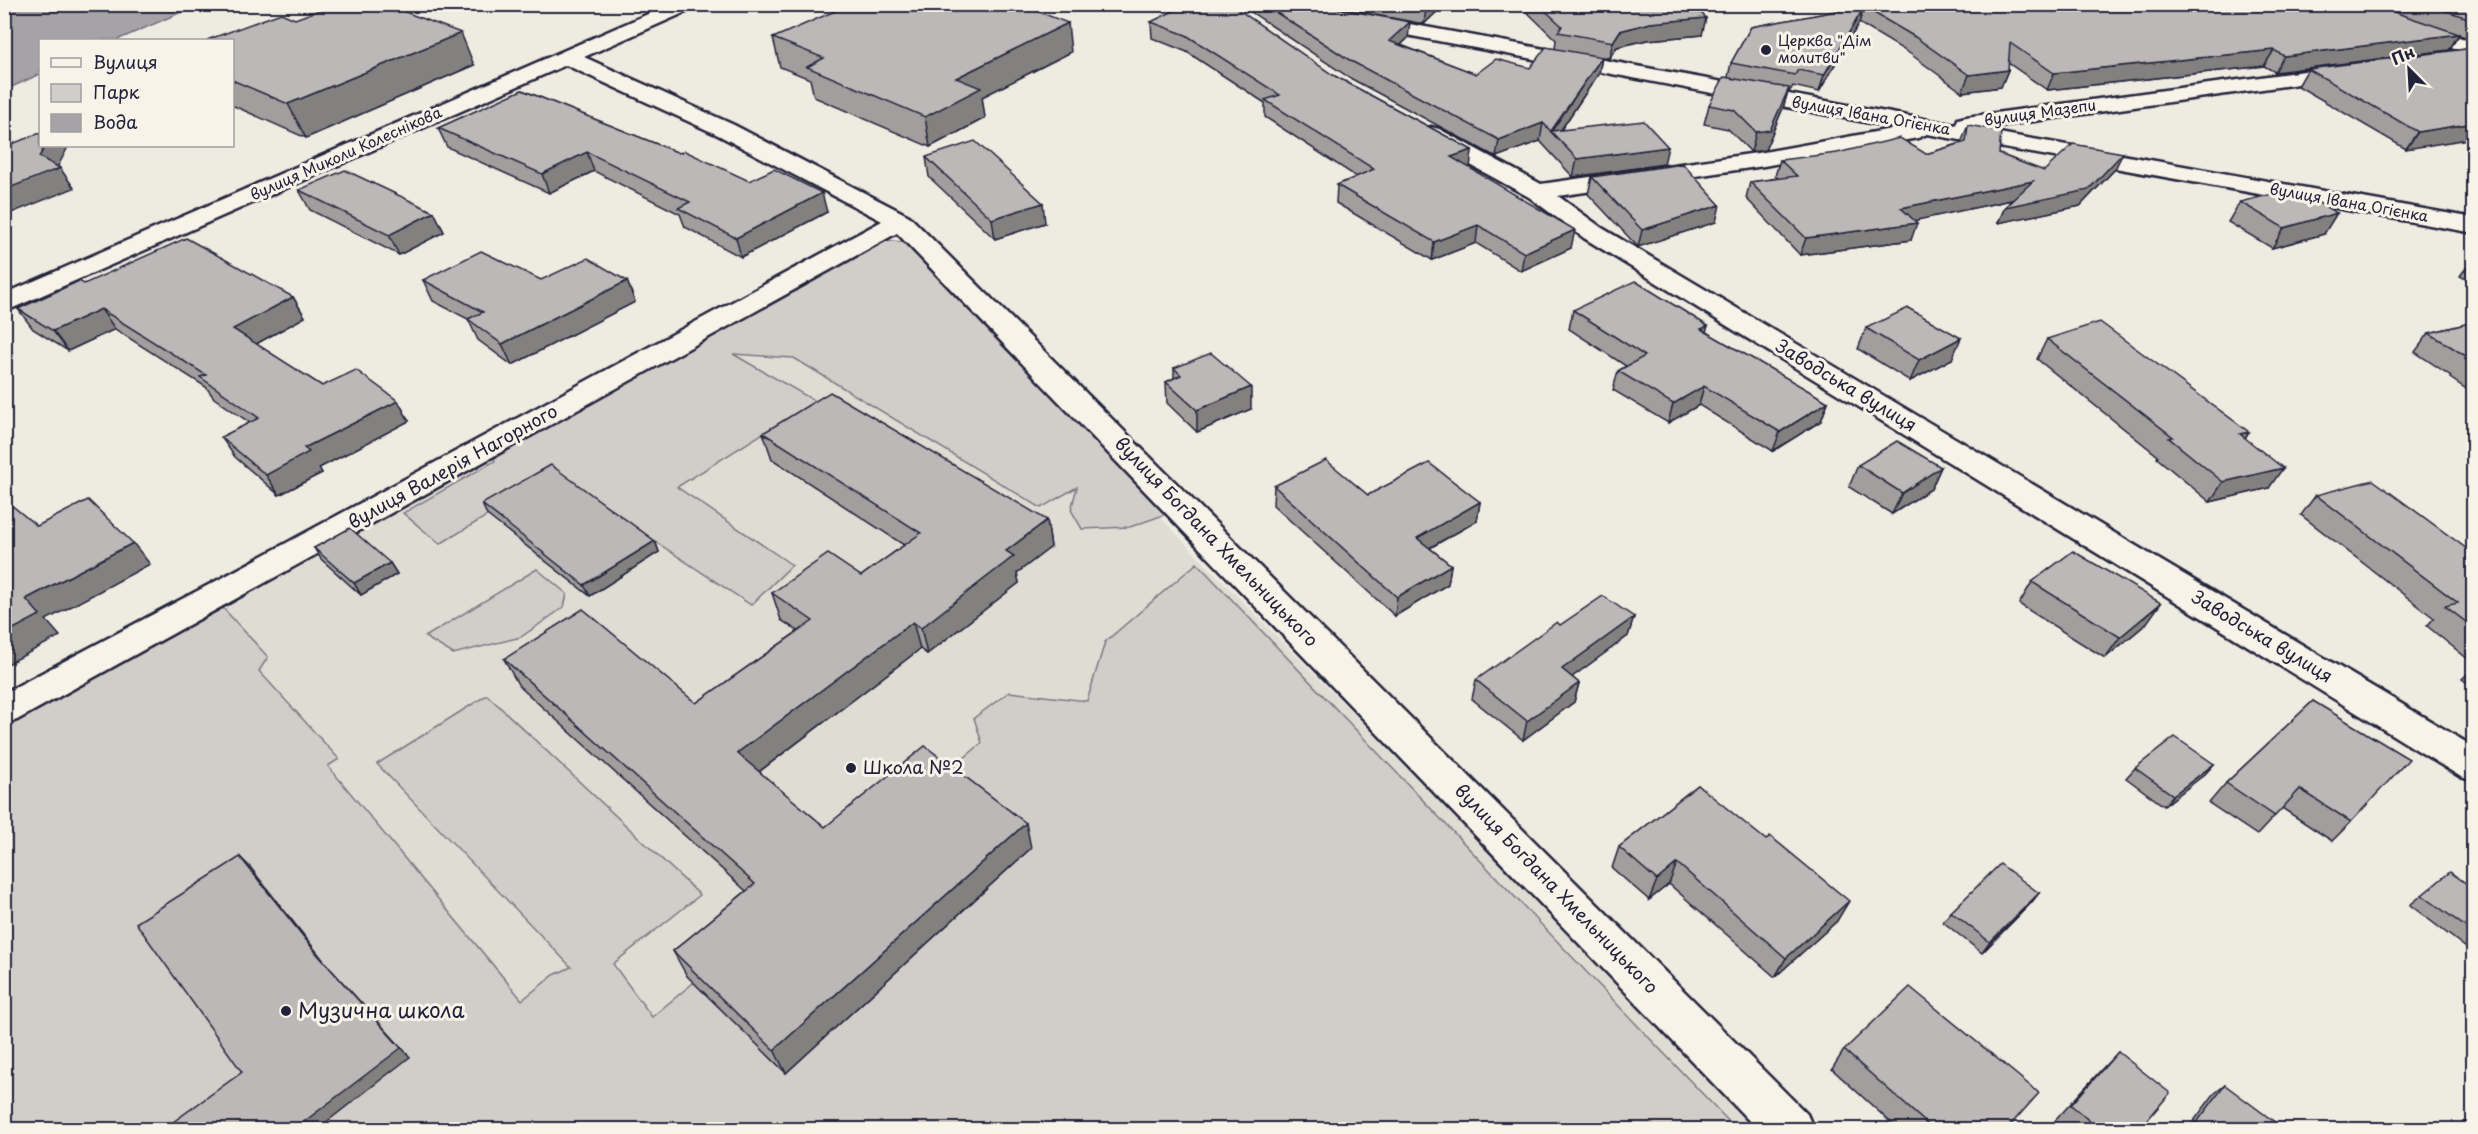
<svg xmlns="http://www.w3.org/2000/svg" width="2478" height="1134" font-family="'Playpen Sans',sans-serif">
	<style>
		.built { fill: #dfdcd4 }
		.green { fill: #d1cdc9; stroke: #7a7882; stroke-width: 1.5 }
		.water { fill: #a6a3a6; stroke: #716f7b; stroke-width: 1.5 }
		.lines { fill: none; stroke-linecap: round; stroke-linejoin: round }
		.minor-casing { stroke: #22223b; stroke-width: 5 }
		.minor { fill: #f7f3e8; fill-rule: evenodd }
		.wall { fill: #a19e9d; stroke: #22223b; stroke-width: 1.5 }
		.shaded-wall { fill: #838180; stroke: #22223b; stroke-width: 1.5 }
		.building { fill: #bbb8b7; stroke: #22223b; stroke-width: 1.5 }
		.poi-dot { fill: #22223b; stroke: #f7f3e8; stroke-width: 2 }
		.labels { text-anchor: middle; stroke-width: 6; stroke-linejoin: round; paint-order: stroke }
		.far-poi-label { font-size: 15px; fill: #22223b; stroke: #f7f3e8; text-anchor: start }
		.far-street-label { font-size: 15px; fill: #22223b; stroke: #f7f3e8 }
		.street-label { font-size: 18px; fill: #22223b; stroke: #f7f3e8 }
		.poi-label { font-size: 18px; fill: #22223b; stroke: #f7f3e8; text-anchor: start }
		.near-poi-label { font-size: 21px; fill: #22223b; stroke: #f7f3e8; text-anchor: start }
	</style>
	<rect width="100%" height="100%" fill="#eeebe1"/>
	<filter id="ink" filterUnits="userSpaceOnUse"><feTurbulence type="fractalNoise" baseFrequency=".0167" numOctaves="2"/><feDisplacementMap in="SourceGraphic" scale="12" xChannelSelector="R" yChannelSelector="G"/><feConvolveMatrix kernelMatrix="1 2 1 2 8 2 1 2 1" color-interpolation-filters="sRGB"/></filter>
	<g filter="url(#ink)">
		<polygon class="built" points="895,240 1184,542 1764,1129 405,1129 171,635 240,599 837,267"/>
		<g class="green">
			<polygon points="862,238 904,242 1172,512 1130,527 1082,529 1071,510 1077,487 1041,508 794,358 733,354 815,401 677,487 792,565 751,605 555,475 440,544 403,513 495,461 487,441"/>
			<polygon points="1197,563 1736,1129 5,1129 4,723 223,608 268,657 259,671 339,759 328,766 522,1000 554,975 571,967 377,764 487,695 700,895 613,964 652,1017 982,743 974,718 1009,692 1087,701 1105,642"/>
			<polygon points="537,569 567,594 564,607 521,637 453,654 425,637"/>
		</g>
		<polygon class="water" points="5,4 198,4 198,5 117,40 40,40 40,74 5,90"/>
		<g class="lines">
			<defs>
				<g id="minor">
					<polygon points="671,4 697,4 695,8 584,57 734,125 909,216 1807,1114 1814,1130 1758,1130 897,233 17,720 4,724 4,693 218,580 882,221 718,135 566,65 4,312 4,294"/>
					<polygon points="2328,4 2358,4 2474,42 2474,55 2330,8"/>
					<polygon points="1366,16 1956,125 1958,119 1966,117 2348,65 2355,67 2358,71 2355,75 2348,77 1977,129 2474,218 2474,233 1927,134 1918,138 1764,166 1558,196 1602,228 2474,747 2474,781 2461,777 1584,238 1529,197 1423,139 1420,134 1423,129 1431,127 1439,129 1541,184 1764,152 1897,128 1359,26 1356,22 1359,18"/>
				</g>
			</defs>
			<use href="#minor" class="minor-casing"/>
			<use href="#minor" class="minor"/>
		</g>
		<g class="wall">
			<polygon points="1239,4 1314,4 1408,38 1401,45 1476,74 1530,68 1555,48 1556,40 1525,10 1516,4 1692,4 1702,35 1647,40 1617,47 1609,58 1602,57 1599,73 1561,130 1664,164 1573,177 1540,141 1496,157 1350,78"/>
			<polygon points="1318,4 1445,4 1424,24"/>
			<polygon points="1875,4 2474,4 2474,40 2459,35 2449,50 2275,72 2264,66 2047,90 2008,63 2008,70 2001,87 1962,92 1909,53 1859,23 1819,92 1793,86 1790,91 1788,91 1783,108 1765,150 1751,152 1728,129 1704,124 1709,105 1728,77 1731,63 1751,27"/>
			<polygon points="295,19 474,65 306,138 234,106 232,107 232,40"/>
			<polygon points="1151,22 1333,75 1472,150 1470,167 1468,168 1571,248 1521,271 1476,243 1432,260 1336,203 1337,185 1357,177 1265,117 1265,103 1187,52 1152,38"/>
			<polygon points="773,38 1071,52 982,97 985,118 930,147 814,97 810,79 780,67"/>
			<polygon points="2474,48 2406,149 2298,86 2308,69"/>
			<polygon points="522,90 749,181 827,212 741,257 685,227 680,214 594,171 549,193 447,147 438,128"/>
			<polygon points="1968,125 1999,154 2044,171 2115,169 2080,206 1998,223 2005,207 2012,200 1915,220 1911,240 1800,255 1746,198 1750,182 1778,178 1775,176 1780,160 1926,154 1961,143"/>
			<polygon points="926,157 1045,223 995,239 929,177"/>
			<polygon points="1592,177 1716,222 1638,247 1588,194"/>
			<polygon points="299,190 434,212 444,232 399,255 310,210"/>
			<polygon points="2240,202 2324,234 2272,248 2228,222"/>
			<polygon points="2473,258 2474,258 2474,283 2460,276"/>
			<polygon points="423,280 627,281 635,302 512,365 478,340 468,319 433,301"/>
			<polygon points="84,284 293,297 305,317 256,344 322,386 398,401 409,421 319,468 322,473 279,495 235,457 221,437 250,423 214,398 206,387 115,329 68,351 33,329 18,309"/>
			<polygon points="1573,310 1706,332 1828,402 1821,421 1773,451 1699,405 1668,423 1613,390 1618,371 1626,366 1569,329"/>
			<polygon points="2474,322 2474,394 2450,378 2451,376 2415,352 2429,333"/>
			<polygon points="1866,328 1952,359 1910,381 1858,349"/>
			<polygon points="2047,339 2245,438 2269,488 2210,502 2157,458 2158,456 2037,359"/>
			<polygon points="1174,368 1251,409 1197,432 1167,403 1166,382 1174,378"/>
			<polygon points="763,433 1047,520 1051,547 1017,573 1019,583 927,654 920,649 759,772 825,827 1031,848 786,1073 687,976 673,951 746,891 519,686 504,659 696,703 798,631 781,620 772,593 861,576 904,545 772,459"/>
			<polygon points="1858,465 1941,467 1931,489 1892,514 1849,487"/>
			<polygon points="1274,486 1368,495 1480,502 1477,521 1430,548 1451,565 1448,584 1395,616 1273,505"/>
			<polygon points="2316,495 2470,551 2474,551 2474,664 2427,626 2434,618 2301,515"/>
			<polygon points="482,504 655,541 659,552 590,596 487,515"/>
			<polygon points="314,548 390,563 397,574 361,595 321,559"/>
			<polygon points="2032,582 2146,624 2105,658 2019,604"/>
			<polygon points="1634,617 1628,636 1572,677 1579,683 1574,702 1523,740 1472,699 1476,680 1560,625"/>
			<polygon points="2474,668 2474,688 2462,679"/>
			<polygon points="2313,701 2351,822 2332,841 2282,808 2257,835 2209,803 2226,783"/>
			<polygon points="2214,764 2205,774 2164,806 2126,778 2135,768"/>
			<polygon points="1698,785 1837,921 1775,977 1669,884 1649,900 1612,868 1619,847"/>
			<polygon points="2474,889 2474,941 2465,947 2410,905 2422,895"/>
			<polygon points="2039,893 2031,903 1982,953 1943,922 1951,912"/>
			<polygon points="1844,1050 2006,1130 1899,1130 1832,1069"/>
			<polygon points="2118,1052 2139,1130 2060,1130 2053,1123 2100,1071"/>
			<polygon points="2225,1085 2278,1130 2187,1130 2214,1094"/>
		</g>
		<g class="shaded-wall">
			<polygon points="1429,4 1445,4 1424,24 1426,8"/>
			<polygon points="1864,7 1859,23 1819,92 1824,75"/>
			<polygon points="1706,18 1702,35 1647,40 1617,47 1609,58 1613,42 1620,31 1650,23"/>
			<polygon points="1410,22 1408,38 1388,57 1389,41"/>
			<polygon points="1068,23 1071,52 982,97 985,118 930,147 925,117 956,78"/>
			<polygon points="461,33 474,65 306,138 288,104"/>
			<polygon points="2459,34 2449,50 2275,72 2284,56"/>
			<polygon points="2274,50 2264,66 2047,90 2054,73"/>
			<polygon points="1602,57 1599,73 1556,137 1551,132"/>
			<polygon points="2008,70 2001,87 1962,92 1969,75"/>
			<polygon points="1789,88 1783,108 1765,150 1751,152 1756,132"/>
			<polygon points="1543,123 1540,141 1496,157 1499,140"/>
			<polygon points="2474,123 2474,138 2406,149 2418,132"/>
			<polygon points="45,146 67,146 68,147 56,170 60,168 74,188 4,216 4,190 39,157"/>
			<polygon points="1668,147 1664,164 1573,177 1577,159"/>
			<polygon points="1472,150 1470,167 1449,175 1451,157"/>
			<polygon points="587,152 594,171 549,193 542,174"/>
			<polygon points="2123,153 2115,169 2080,206 1998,223 2005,207"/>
			<polygon points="2033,181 2025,197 1894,225 1901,208"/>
			<polygon points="822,193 827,212 741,257 736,238"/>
			<polygon points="1043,203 1045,223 995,239 992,219"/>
			<polygon points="1720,205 1716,222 1638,247 1642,230"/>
			<polygon points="434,212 444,232 399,255 389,235"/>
			<polygon points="2337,213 2324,234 2272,248 2284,228"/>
			<polygon points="1917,223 1911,240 1800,255 1806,238"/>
			<polygon points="1478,225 1476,243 1432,260 1434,242"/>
			<polygon points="1575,230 1571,248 1521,271 1524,253"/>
			<polygon points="627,281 635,302 512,365 502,344"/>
			<polygon points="293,297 305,317 245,350 233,329"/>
			<polygon points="101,309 115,329 68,351 53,331"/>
			<polygon points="1708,326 1702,344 1701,329"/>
			<polygon points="1961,338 1952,359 1910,381 1919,360"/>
			<polygon points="1704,386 1699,405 1668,423 1673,404"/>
			<polygon points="1251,387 1251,409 1197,432 1197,410"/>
			<polygon points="398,401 409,421 319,468 322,473 279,495 266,475 304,448"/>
			<polygon points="1828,402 1821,421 1773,451 1780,432"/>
			<polygon points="2249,432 2236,452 2240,434"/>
			<polygon points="1941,467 1931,489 1892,514 1902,493"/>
			<polygon points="2283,468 2269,488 2210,502 2223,482"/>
			<polygon points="1480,502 1477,521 1415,556 1417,538"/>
			<polygon points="1047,520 1051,547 1017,573 1019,583 927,654 921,628 1006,551"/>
			<polygon points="655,541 659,552 590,596 584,585"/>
			<polygon points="133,543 150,564 46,620 60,636 4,666 4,634 26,599"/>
			<polygon points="390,563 397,574 361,595 354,583"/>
			<polygon points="1451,565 1448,584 1395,616 1397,597"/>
			<polygon points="2161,603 2146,624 2105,658 2120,637"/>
			<polygon points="1634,617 1628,636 1557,688 1562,669"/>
			<polygon points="913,622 920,649 748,780 737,753"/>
			<polygon points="1579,683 1574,702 1523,740 1527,721"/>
			<polygon points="2214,764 2205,774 2164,806 2173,795"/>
			<polygon points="1026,823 1031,848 786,1073 774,1050"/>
			<polygon points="240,857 250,867 328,966 410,1057 316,1130 293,1130"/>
			<polygon points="1677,863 1669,884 1649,900 1657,880"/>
			<polygon points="2039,893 2031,903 1982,953 1990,942"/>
			<polygon points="1849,901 1837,921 1775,977 1786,958"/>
		</g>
		<g class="building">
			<polygon points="336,4 384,4 461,33 288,104 232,80 232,40 207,40 281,13 295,19"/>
			<polygon points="851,4 1018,4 1068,23 956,78 981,88 925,117 807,67 824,58 773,38"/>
			<polygon points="1188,4 1230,4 1333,75 1472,150 1451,157 1575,230 1524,253 1478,225 1434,242 1337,185 1374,169 1265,100 1280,95 1186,35 1151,22"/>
			<polygon points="1263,4 1314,4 1410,22 1389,41 1476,74 1496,59 1530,68 1546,47 1602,57 1551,131 1644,121 1668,147 1577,159 1543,123 1499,140 1351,61"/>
			<polygon points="1407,4 1429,4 1426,8"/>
			<polygon points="1538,4 1692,4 1706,18 1650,23 1620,31 1613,42 1558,32 1562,26"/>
			<polygon points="1875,4 2370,4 2459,34 2284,56 2274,50 2054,73 2010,43 2008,70 1969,75 1915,37 1864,7 1824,75 1798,70 1795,75 1731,63 1751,27"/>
			<polygon points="2425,4 2474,4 2474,20"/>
			<polygon points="2474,48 2474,123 2418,132 2308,69"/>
			<polygon points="1724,77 1789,88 1770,130 1756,132 1734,110 1709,105"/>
			<polygon points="522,90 679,153 685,151 749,181 774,169 822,193 736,238 678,208 690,202 587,152 542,174 438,128"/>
			<polygon points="1968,125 2001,131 1999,154 2044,171 2073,144 2123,153 2088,190 2005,207 2033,181 1901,208 1917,223 1806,238 1750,182 1797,176 1780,160 1837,153 1900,138 1926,154 1966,142"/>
			<polygon points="40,133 40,146 45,146 39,157 60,168 4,190 4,147"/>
			<polygon points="975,141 1043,203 992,219 926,157"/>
			<polygon points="1683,164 1720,205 1642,230 1592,177"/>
			<polygon points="345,170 434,212 389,235 299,190"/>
			<polygon points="2293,189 2337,213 2284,228 2240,202"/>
			<polygon points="186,238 293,297 233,329 322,386 356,370 398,401 304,448 309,452 266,475 221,437 259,418 200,377 206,375 101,309 53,331 18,309 79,281 84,284"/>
			<polygon points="481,251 541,280 588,258 627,281 502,344 468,319 483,312 423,280"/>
			<polygon points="1635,281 1708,326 1701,329 1828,402 1780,432 1704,386 1673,404 1618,371 1645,356 1573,310"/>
			<polygon points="1908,308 1961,338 1919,360 1866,328"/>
			<polygon points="2100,322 2249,432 2240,434 2283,468 2223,482 2169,438 2173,437 2047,339"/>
			<polygon points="2474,322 2474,365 2465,359 2469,358 2429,333"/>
			<polygon points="1211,353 1251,387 1197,410 1166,382 1181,375 1174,368"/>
			<polygon points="830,392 1047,520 1006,551 1014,556 921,628 913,622 737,753 825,827 925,746 1026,823 774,1050 673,951 755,884 504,659 583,609 696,703 813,621 772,593 828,554 861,576 921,533 763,433"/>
			<polygon points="1897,441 1941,467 1902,493 1858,465"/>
			<polygon points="1326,460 1368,495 1429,463 1480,502 1417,538 1451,565 1397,597 1274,486"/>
			<polygon points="551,465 655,541 584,585 482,504"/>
			<polygon points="2373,480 2470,551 2474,551 2474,628 2445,606 2458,603 2316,495"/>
			<polygon points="4,499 37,526 88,500 133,543 26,599 40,615 4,634"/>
			<polygon points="350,528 390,563 354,583 314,548"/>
			<polygon points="2073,551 2161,603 2120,637 2032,582"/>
			<polygon points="1603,596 1634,617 1562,669 1579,683 1527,721 1476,680 1557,622 1560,625"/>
			<polygon points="2313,701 2409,759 2351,822 2300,789 2275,816 2226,783"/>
			<polygon points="2175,737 2214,764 2173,795 2135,768"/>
			<polygon points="1698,785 1766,840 1770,836 1849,901 1786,958 1677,863 1657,880 1619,847"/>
			<polygon points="240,857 318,955 401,1048 293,1130 162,1130 242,1072 136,923"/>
			<polygon points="2000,864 2039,893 1990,942 1951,912"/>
			<polygon points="2450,872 2474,889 2474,933 2422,895"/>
			<polygon points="1910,987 2039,1093 2006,1130 1934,1130 1844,1050"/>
			<polygon points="2118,1052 2170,1093 2139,1130 2100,1130 2071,1105"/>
			<polygon points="2225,1085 2280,1126 2278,1130 2191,1130"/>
		</g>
	</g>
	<g class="poi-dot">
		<circle cx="1766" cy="50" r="6"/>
		<circle cx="851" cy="768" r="6"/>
		<circle cx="286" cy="1011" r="6"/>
	</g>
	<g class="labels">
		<g class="far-poi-label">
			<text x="1778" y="46">Церква "Дім<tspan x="1778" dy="17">молитви"</tspan></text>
		</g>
		<g class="far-street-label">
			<text transform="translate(2040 113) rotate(-8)" y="5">вулиця Мазепи</text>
			<text transform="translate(1871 116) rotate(10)" y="5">вулиця Івана Огієнка</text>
			<text transform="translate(346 154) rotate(-24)" y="5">вулиця Миколи Колеснікова</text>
			<text transform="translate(2349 203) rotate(10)" y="5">вулиця Івана Огієнка</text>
		</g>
		<g class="street-label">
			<text transform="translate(1846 386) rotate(31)" y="6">Заводська вулиця</text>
			<text transform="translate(453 467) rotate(-29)" y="6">вулиця Валерія Нагорного</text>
			<text transform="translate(1216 542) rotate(46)" y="6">вулиця Богдана Хмельницького</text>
			<text transform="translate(2262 637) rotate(31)" y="6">Заводська вулиця</text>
			<text transform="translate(1556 889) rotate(46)" y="6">вулиця Богдана Хмельницького</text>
		</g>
		<g class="poi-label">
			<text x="863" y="774">Школа №2</text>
		</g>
		<g class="near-poi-label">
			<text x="298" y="1018">Музична школа</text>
		</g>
	</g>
	<rect width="2478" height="1134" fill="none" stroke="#f7f3e8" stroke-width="24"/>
	<rect x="12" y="12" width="2454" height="1110" fill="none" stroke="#22223b" stroke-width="2" filter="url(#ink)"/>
	<rect x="39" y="39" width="195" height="108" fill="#f7f3e8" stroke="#a29fa3" stroke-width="1.5"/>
	<rect x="51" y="58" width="30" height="9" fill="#f7f3e8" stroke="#a29fa3" stroke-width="1.5"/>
	<text x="93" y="69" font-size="18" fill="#22223b">Вулиця</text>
	<rect x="51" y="84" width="30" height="18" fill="#d1cdc9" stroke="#a29fa3" stroke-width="1.5"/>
	<text x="93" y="99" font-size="18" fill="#22223b">Парк</text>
	<rect x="51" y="114" width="30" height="18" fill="#a6a3a6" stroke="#a29fa3" stroke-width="1.5"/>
	<text x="93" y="129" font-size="18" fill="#22223b">Вода</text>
	<g transform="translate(2409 69) rotate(336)" stroke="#f7f3e8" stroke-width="4.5" paint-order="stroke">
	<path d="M0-4.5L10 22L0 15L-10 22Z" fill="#22223b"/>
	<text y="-9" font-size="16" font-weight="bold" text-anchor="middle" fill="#22223b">Пн</text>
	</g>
</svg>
